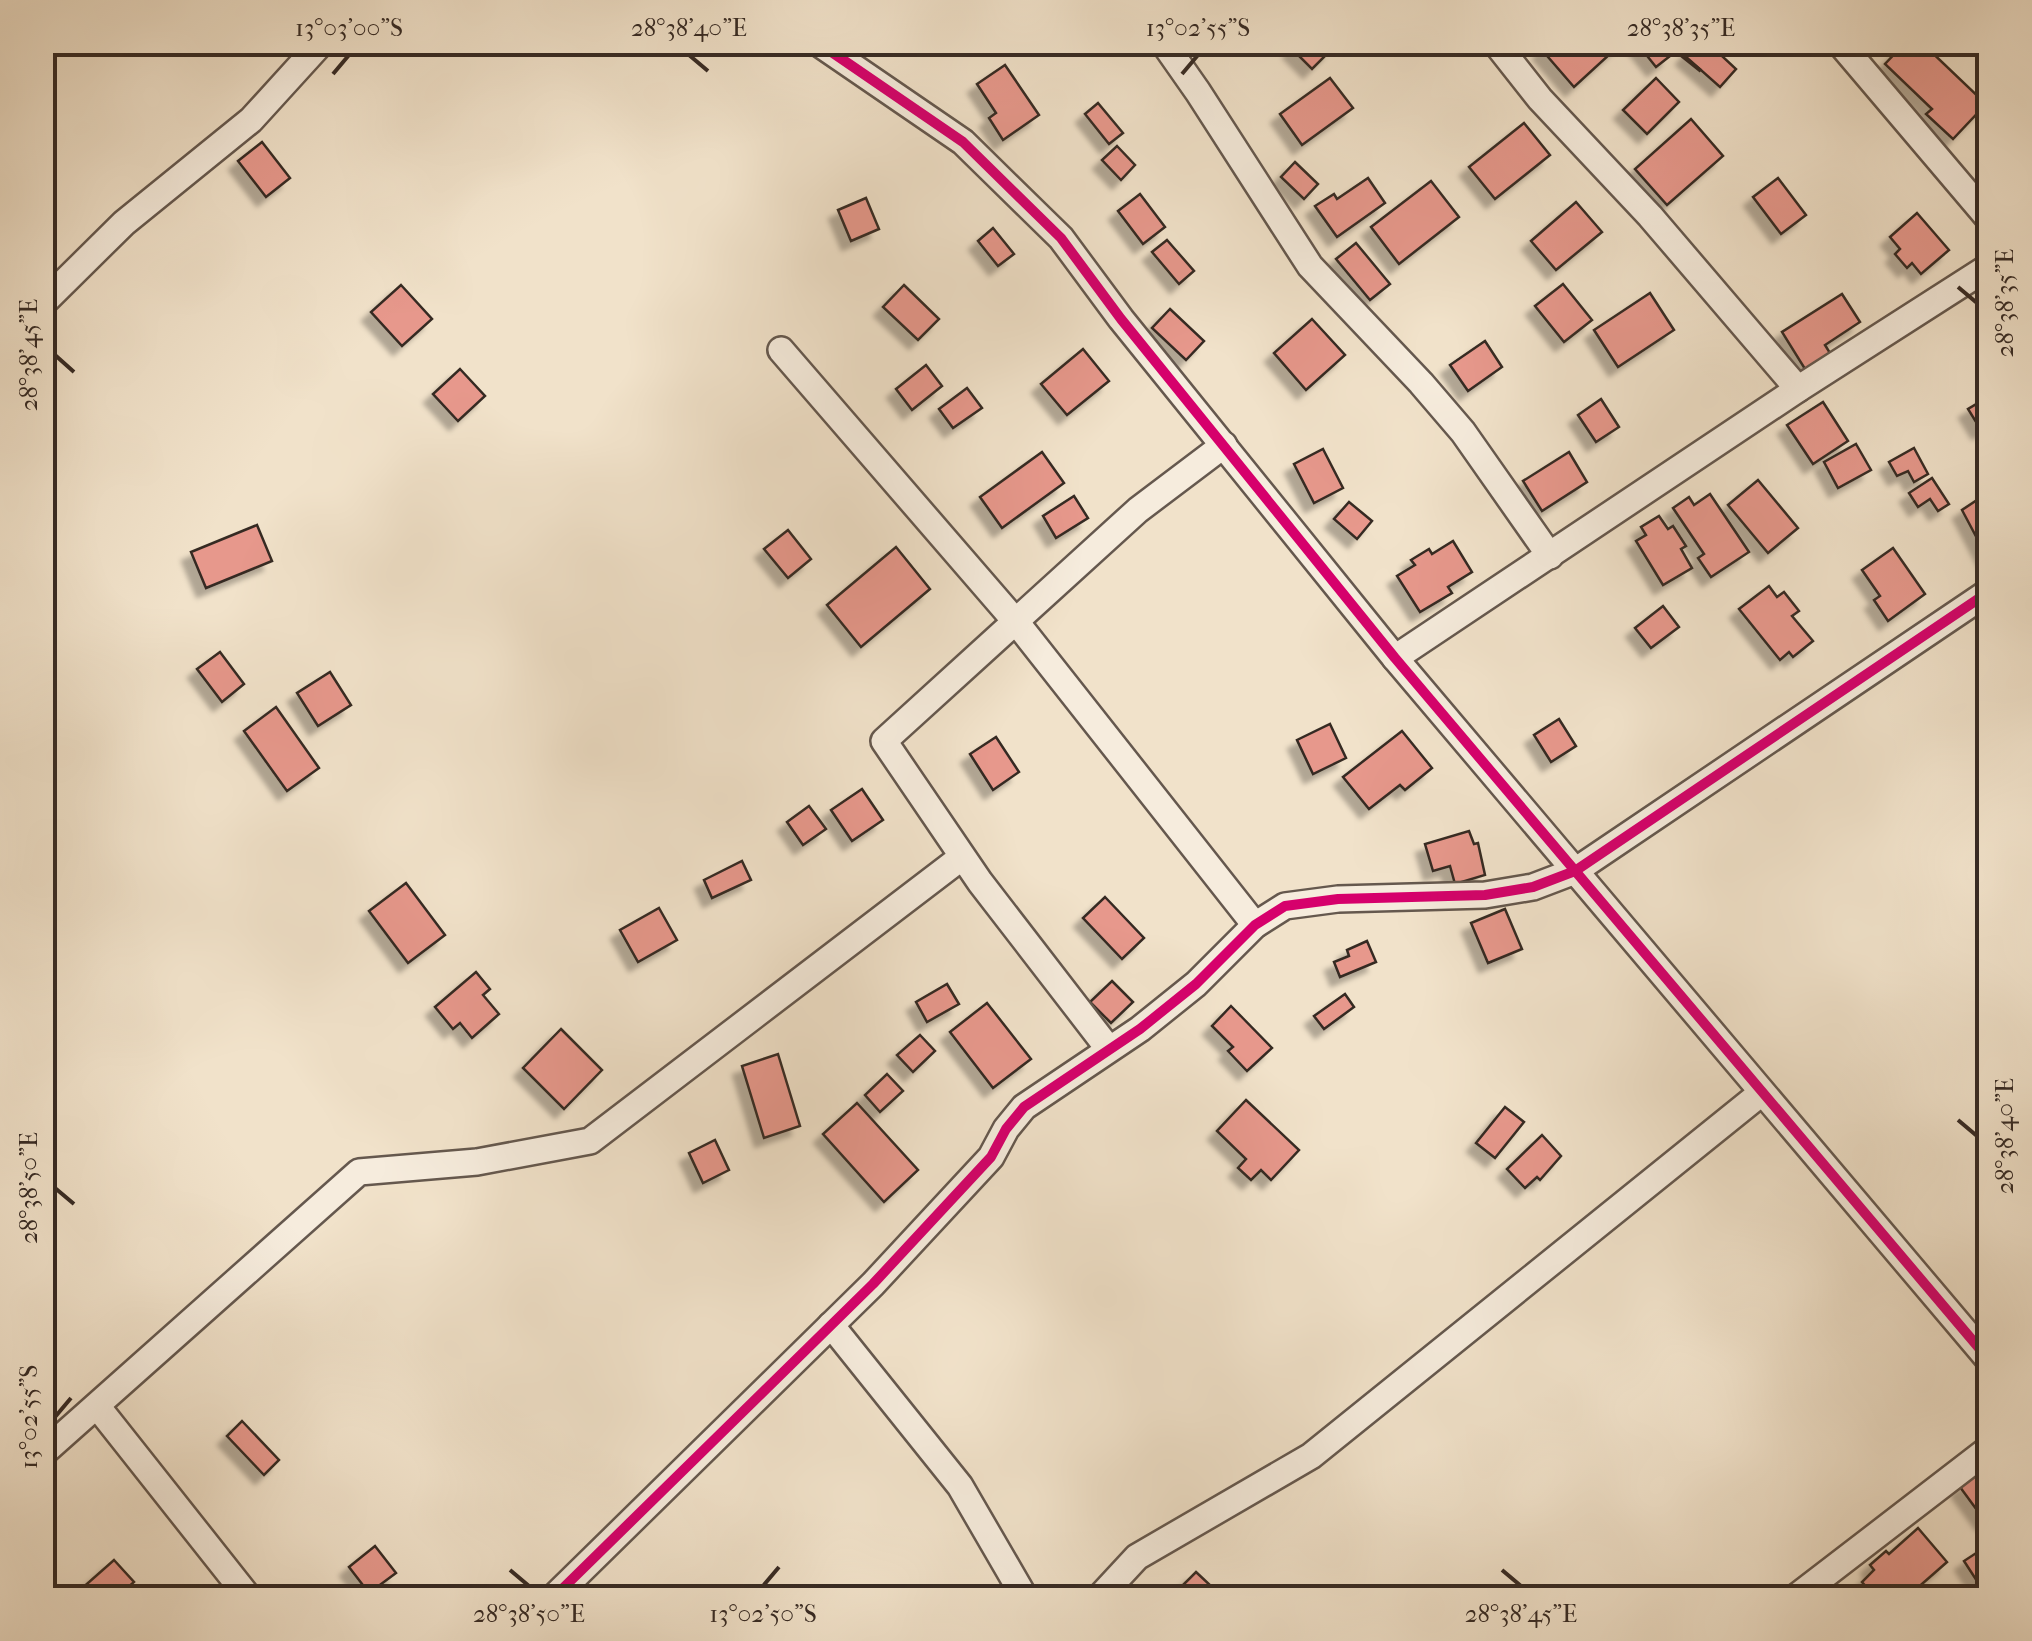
<svg xmlns="http://www.w3.org/2000/svg" width="2032" height="1641" font-family="'IM FELL French Canon',serif">
	<style>
		.building { fill: #e7988c; stroke: #362a24; stroke-width: 2.5; filter: url(#shadow) }
		.lines { fill: none; stroke-linecap: round; stroke-linejoin: round }
		.minor-casing { stroke: #65584e; stroke-width: 30 }
		.minor { stroke: #f6ecdd; stroke-width: 25 }
		.cycleway-casing { stroke: #f6ecdd; stroke-width: 16 }
		.cycleway { stroke: #d6006c; stroke-width: 10 }
		.ticks { fill: none; stroke: #362a24; stroke-width: 4 }
		.neatline { fill: none; stroke: #362a24; stroke-width: 4 }
		.ticks-label { font-size: 25px; text-anchor: middle; fill: #362a24 }
	</style>
	<defs>
		<filter id="shadow"><feDropShadow dx="-9" dy="9" stdDeviation="2.5" flood-color="#0004"/></filter>
	</defs>
	<rect width="100%" height="100%" fill="#f1e2ca"/>
	<filter id="stains"><feTurbulence type="fractalNoise" baseFrequency=".002" numOctaves="4"/><feColorMatrix values="0 0 0 0 .2 0 0 0 0 .09 0 0 0 0 .02 0 0 0 .5 -.17"/></filter>
	<radialGradient id="worn" r=".72"><stop offset=".6" stop-color="#630" stop-opacity="0"/><stop offset="1" stop-color="#630" stop-opacity=".3"/></radialGradient>
	<g class="building">
		<polygon points="1298,42 1325,42 1332,49 1312,69 1292,49"/>
		<polygon points="1550,42 1623,42 1574,87 1542,50"/>
		<polygon points="1636,42 1659,42 1670,56 1656,67"/>
		<polygon points="1697,42 1707,42 1736,69 1720,87 1685,56"/>
		<polygon points="1906,42 1921,42 1986,104 1953,139 1926,114 1932,109 1885,64"/>
		<polygon points="1005,65 1039,115 1003,140 989,118 996,113 977,84"/>
		<polygon points="1330,78 1353,108 1302,145 1280,114"/>
		<polygon points="1656,78 1679,102 1647,134 1623,110"/>
		<polygon points="1098,103 1123,133 1109,144 1085,114"/>
		<polygon points="1691,119 1723,156 1667,205 1635,169"/>
		<polygon points="1524,123 1550,155 1495,199 1469,167"/>
		<polygon points="262,142 290,178 266,197 238,161"/>
		<polygon points="1117,146 1135,165 1121,180 1102,160"/>
		<polygon points="1295,162 1318,184 1304,199 1281,177"/>
		<polygon points="1368,178 1385,203 1337,237 1315,206 1334,194 1337,199"/>
		<polygon points="1778,178 1806,215 1781,234 1753,197"/>
		<polygon points="1431,181 1459,217 1399,264 1371,227"/>
		<polygon points="1140,194 1165,227 1143,244 1118,211"/>
		<polygon points="866,198 879,229 851,241 838,210"/>
		<polygon points="1576,202 1602,232 1556,270 1531,241"/>
		<polygon points="1917,213 1949,250 1921,274 1912,263 1907,268 1895,254 1900,249 1890,237"/>
		<polygon points="993,228 1014,254 998,266 978,241"/>
		<polygon points="1167,240 1194,271 1179,284 1152,252"/>
		<polygon points="1356,243 1390,284 1370,300 1336,259"/>
		<polygon points="1563,284 1592,320 1564,342 1535,306"/>
		<polygon points="401,285 432,319 402,346 371,312"/>
		<polygon points="904,285 939,319 918,340 883,307"/>
		<polygon points="1650,293 1674,330 1618,367 1594,330"/>
		<polygon points="1842,294 1860,322 1825,345 1830,353 1805,369 1782,332"/>
		<polygon points="1170,309 1204,341 1186,360 1152,328"/>
		<polygon points="1312,319 1345,355 1306,390 1274,353"/>
		<polygon points="1485,341 1502,367 1468,391 1450,365"/>
		<polygon points="1083,349 1109,381 1067,415 1041,384"/>
		<polygon points="926,365 942,386 912,410 896,389"/>
		<polygon points="460,369 485,396 458,421 433,394"/>
		<polygon points="967,388 982,408 953,428 939,409"/>
		<polygon points="1990,396 1990,425 1981,430 1968,409"/>
		<polygon points="1601,399 1619,427 1596,442 1578,415"/>
		<polygon points="1823,402 1848,441 1813,464 1787,425"/>
		<polygon points="1856,444 1871,470 1838,488 1824,462"/>
		<polygon points="1914,448 1928,474 1914,482 1908,471 1897,476 1889,462"/>
		<polygon points="1323,449 1343,488 1314,503 1294,464"/>
		<polygon points="1042,452 1064,483 1002,528 980,497"/>
		<polygon points="1569,452 1587,482 1542,511 1523,481"/>
		<polygon points="1932,478 1949,504 1938,511 1930,499 1918,507 1909,493"/>
		<polygon points="1758,480 1798,528 1768,553 1728,505"/>
		<polygon points="1989,492 1990,558 1988,559 1962,510"/>
		<polygon points="1710,494 1749,552 1711,577 1698,558 1704,554 1673,508 1689,497 1694,505"/>
		<polygon points="1074,496 1088,518 1056,538 1043,516"/>
		<polygon points="1349,502 1372,521 1357,539 1334,519"/>
		<polygon points="1659,516 1668,529 1673,526 1686,546 1681,549 1692,568 1663,585 1636,541 1646,535 1641,527"/>
		<polygon points="257,525 272,561 206,588 191,552"/>
		<polygon points="788,530 811,559 788,578 764,549"/>
		<polygon points="1453,541 1472,572 1448,587 1452,593 1420,612 1397,576 1415,565 1411,560 1429,549 1432,554"/>
		<polygon points="896,547 930,589 861,647 827,605"/>
		<polygon points="1893,548 1925,594 1888,621 1874,600 1880,596 1862,570"/>
		<polygon points="1769,586 1777,597 1784,592 1799,611 1792,616 1813,641 1793,657 1789,652 1780,660 1739,609"/>
		<polygon points="1663,606 1679,627 1651,648 1635,628"/>
		<polygon points="220,652 244,684 222,702 197,669"/>
		<polygon points="330,672 351,705 318,726 297,693"/>
		<polygon points="276,707 319,768 287,791 244,731"/>
		<polygon points="1559,719 1576,746 1551,762 1534,735"/>
		<polygon points="1330,724 1346,758 1313,774 1297,740"/>
		<polygon points="1402,731 1432,768 1405,790 1400,785 1369,809 1343,777"/>
		<polygon points="996,737 1019,772 993,790 970,754"/>
		<polygon points="862,789 883,820 852,841 831,810"/>
		<polygon points="809,806 826,829 803,845 787,822"/>
		<polygon points="1469,831 1474,844 1478,843 1485,875 1455,884 1450,866 1433,871 1425,844"/>
		<polygon points="742,861 751,880 712,898 704,880"/>
		<polygon points="406,883 445,935 408,963 369,911"/>
		<polygon points="1105,897 1144,938 1122,959 1083,918"/>
		<polygon points="659,908 677,940 638,962 620,930"/>
		<polygon points="1505,909 1522,949 1488,963 1471,923"/>
		<polygon points="1367,941 1376,962 1340,977 1334,962 1349,956 1347,950"/>
		<polygon points="476,972 490,989 483,995 499,1014 472,1038 460,1023 453,1029 435,1007"/>
		<polygon points="1112,981 1133,1002 1111,1023 1090,1002"/>
		<polygon points="947,984 959,1004 927,1022 916,1002"/>
		<polygon points="1345,994 1354,1007 1324,1029 1314,1016"/>
		<polygon points="987,1003 1031,1059 993,1088 950,1032"/>
		<polygon points="1231,1006 1272,1048 1247,1071 1228,1051 1233,1047 1212,1026"/>
		<polygon points="561,1029 602,1070 564,1109 523,1068"/>
		<polygon points="920,1035 935,1051 913,1072 897,1055"/>
		<polygon points="778,1054 800,1126 764,1138 742,1066"/>
		<polygon points="887,1074 903,1091 880,1112 865,1095"/>
		<polygon points="1246,1100 1299,1150 1271,1180 1261,1170 1251,1180 1238,1168 1246,1159 1217,1131"/>
		<polygon points="857,1103 918,1170 884,1202 823,1134"/>
		<polygon points="1505,1107 1524,1122 1495,1158 1476,1143"/>
		<polygon points="1542,1135 1561,1156 1540,1180 1537,1177 1525,1188 1507,1169"/>
		<polygon points="715,1140 729,1170 703,1183 689,1153"/>
		<polygon points="242,1421 279,1460 264,1475 227,1436"/>
		<polygon points="1990,1465 1990,1518 1985,1521 1960,1487"/>
		<polygon points="1918,1528 1947,1562 1906,1598 1876,1598 1862,1582 1874,1570 1870,1565 1886,1551 1889,1554"/>
		<polygon points="1990,1544 1990,1598 1988,1598 1964,1561"/>
		<polygon points="375,1546 396,1573 369,1593 349,1567"/>
		<polygon points="114,1560 134,1582 116,1598 71,1598"/>
		<polygon points="1196,1572 1211,1586 1199,1598 1183,1598 1176,1592"/>
	</g>
	<g class="lines">
		<defs>
			<g id="minor">
				<polyline points="817,42 963,142 1061,238 1121,319 1395,658 1990,1361"/>
				<polyline points="1163,42 1198,92 1310,266 1421,383 1463,432 1550,556"/>
				<polyline points="1495,42 1540,99 1650,216 1798,389"/>
				<polyline points="1839,42 1990,220"/>
				<polyline points="42,304 124,223 251,120 322,42"/>
				<polyline points="781,350 1017,623 1255,925"/>
				<polyline points="1395,658 1798,389 1990,266"/>
				<polyline points="1108,1048 980,882 884,741 1138,510 1224,445"/>
				<polyline points="831,1325 960,1486 1025,1598"/>
				<polyline points="97,1406 249,1598"/>
				<polyline points="42,1454 359,1172 477,1162 590,1141 962,857"/>
				<polyline points="553,1598 873,1284 991,1157 1006,1129 1024,1107 1140,1029 1196,984 1255,925 1285,906 1338,899 1485,895 1533,887 1575,871 1990,591"/>
				<polyline points="1099,1598 1137,1557 1311,1456 1760,1094"/>
				<polyline points="1795,1598 1990,1448"/>
			</g>
		</defs>
		<use href="#minor" class="minor-casing"/>
		<use href="#minor" class="minor"/>
		<defs>
			<g id="cycleway">
				<polyline points="817,42 963,142 1061,238 1121,319 1395,658 1990,1361"/>
				<polyline points="553,1598 873,1284 991,1157 1006,1129 1024,1107 1140,1029 1196,984 1255,925 1285,906 1338,899 1485,895 1533,887 1575,871 1990,591"/>
			</g>
		</defs>
		<use href="#cycleway" class="cycleway-casing"/>
		<use href="#cycleway" class="cycleway"/>
	</g>
	<path class="ticks" d="M689,55L708,71M1681,55L1701,71M333,74L349,55M1182,74L1198,55M1958,287L1977,303M55,355L74,372M1958,1120L1977,1136M55,1188L74,1204M55,1417L71,1398M510,1570L529,1586M1502,1570L1521,1586M763,1586L779,1567"/>
	<rect width="2032" height="1641" fill="none" stroke="#f1e2ca" stroke-width="110"/>
	<rect x="55" y="55" width="1922" height="1531" class="neatline"/>
	<g class="ticks-label">
		<text x="349" y="36">13°03'00"S</text>
		<text x="689" y="36">28°38'40"E</text>
		<text x="1198" y="36">13°02'55"S</text>
		<text x="1681" y="36">28°38'35"E</text>
		<text transform="translate(2004 303) rotate(-90)" y="9">28°38'35"E</text>
		<text transform="translate(28 355) rotate(-90)" y="9">28°38'45"E</text>
		<text transform="translate(2004 1136) rotate(-90)" y="9">28°38'40"E</text>
		<text transform="translate(28 1188) rotate(-90)" y="9">28°38'50"E</text>
		<text transform="translate(28 1417) rotate(-90)" y="9">13°02'55"S</text>
		<text x="529" y="1622">28°38'50"E</text>
		<text x="763" y="1622">13°02'50"S</text>
		<text x="1521" y="1622">28°38'45"E</text>
	</g>
	<rect width="100%" height="100%" filter="url(#stains)"/>
	<rect width="100%" height="100%" fill="url(#worn)"/>
</svg>
